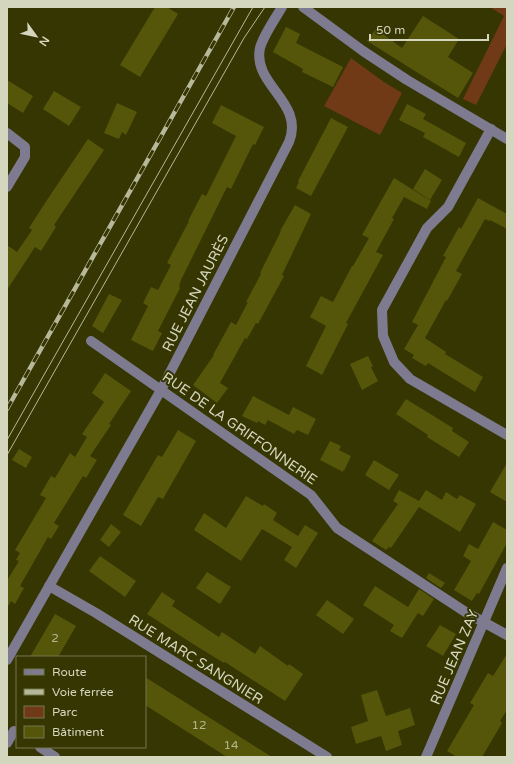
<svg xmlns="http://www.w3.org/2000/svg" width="514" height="764" font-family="'Varela Round',sans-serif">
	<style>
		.green { fill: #703a16 }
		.building { fill: #55560a }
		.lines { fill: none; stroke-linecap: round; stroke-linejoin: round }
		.minor { stroke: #7e7b90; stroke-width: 10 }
		.tram { stroke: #b6b89a; stroke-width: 1 }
		.rail-casing { stroke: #b6b89a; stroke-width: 4.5 }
		.rail { stroke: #353602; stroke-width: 3; stroke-dasharray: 9; stroke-linecap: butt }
		.labels { text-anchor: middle; stroke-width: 4; stroke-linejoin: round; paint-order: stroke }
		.number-label { font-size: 12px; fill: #b4b690 }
		.street-label { font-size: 14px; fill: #d4d6bd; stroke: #353602 }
	</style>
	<rect width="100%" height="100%" fill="#353602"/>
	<g class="green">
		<polygon points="490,7 507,7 507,44 476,105 463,99 504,16"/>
		<polygon points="351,58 384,82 402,93 380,135 324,106"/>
	</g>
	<g class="building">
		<polygon points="155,7 167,7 178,14 140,77 120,65"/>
		<polygon points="423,16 459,39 448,57 473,73 458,98 367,41 376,29 402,48"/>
		<polygon points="286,27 300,34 296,43 343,67 333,87 302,72 303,69 273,52"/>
		<polygon points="7,80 33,96 23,113 7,103"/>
		<polygon points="54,91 81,107 69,126 43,109"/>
		<polygon points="117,103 137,112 126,135 122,132 119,139 104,133"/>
		<polygon points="407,104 426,114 423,119 466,143 459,157 423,137 425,133 399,120"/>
		<polygon points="221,105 264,127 255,145 253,144 231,189 227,187 181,280 179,287 180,288 158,331 162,333 153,351 131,340 148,306 143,303 151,287 158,290 171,265 167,263 189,221 188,221 202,194 206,196 236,136 212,123"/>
		<polygon points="331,118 348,127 311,196 296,188 299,182 298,181"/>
		<polygon points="88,139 104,150 54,225 56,227 41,251 35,247 7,290 7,245 17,252 32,230 29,228 45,203"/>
		<polygon points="425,169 442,180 430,200 413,189"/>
		<polygon points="394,178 431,201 427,209 404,197 392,218 394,219 376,252 383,255 346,323 348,324 322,375 306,366 326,326 310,317 321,296 333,302 352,266 353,266 369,238 362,235"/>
		<polygon points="478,198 507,214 507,229 490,220 489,221 485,219 456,271 462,274 447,301 446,300 425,338 446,352 445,354 483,377 475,392 428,363 426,366 412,358 414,355 404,349 418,325 412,322 446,257 443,256 459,227 461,229"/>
		<polygon points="295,205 311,214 282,275 284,276 258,324 256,323 247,339 245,338 220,383 228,388 217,403 193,385 214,355 213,355 231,322 236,325 248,302 246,302 261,274 260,273 281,231 280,231"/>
		<polygon points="109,294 122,300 103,333 92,326"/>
		<polygon points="368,356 373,366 371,367 378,381 362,390 350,364"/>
		<polygon points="105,373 131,391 109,424 111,425 90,456 97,460 86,478 83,476 54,523 59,526 51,539 48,537 20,586 24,588 15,604 11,601 7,608 7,579 8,579 19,561 16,560 20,553 15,550 46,498 40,495 51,476 55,478 70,453 75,457 87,437 82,434 104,402 92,393"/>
		<polygon points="253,396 289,415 293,407 316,419 308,435 297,430 294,434 268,420 265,425 258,421 257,423 242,416"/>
		<polygon points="406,399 453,428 452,431 469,442 459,457 427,437 428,435 396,414"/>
		<polygon points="178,430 196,441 163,499 158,497 141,526 123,515 158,455 162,457"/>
		<polygon points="330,441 341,446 339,450 351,456 344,471 343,470 343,472 320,460"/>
		<polygon points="19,449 32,457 26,468 12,460"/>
		<polygon points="374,460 399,475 389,490 365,475"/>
		<polygon points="507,463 507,502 490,492"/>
		<polygon points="399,490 419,501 426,490 442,500 446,492 457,499 460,495 476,504 460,532 419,507 391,548 389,547 386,550 372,541 398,504 393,501"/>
		<polygon points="246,496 263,506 264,504 277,513 273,520 298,536 305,525 318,533 296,568 284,560 292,547 262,529 241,561 194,530 204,513 226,528"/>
		<polygon points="493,522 507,530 507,543 479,594 477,593 472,601 454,590 471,561 463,556 469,544 478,549"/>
		<polygon points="111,524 121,532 109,547 100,540"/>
		<polygon points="100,556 136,581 125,597 89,571"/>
		<polygon points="207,572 231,587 220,604 196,588"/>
		<polygon points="429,573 445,583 441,588 426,578"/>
		<polygon points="375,586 408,607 419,589 434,599 423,616 418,613 402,638 390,631 394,625 363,605"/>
		<polygon points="162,592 175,601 172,606 219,637 222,632 255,654 260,646 288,666 289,664 303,674 285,701 225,662 224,663 193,644 147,614"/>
		<polygon points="327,600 354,619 343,634 316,615"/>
		<polygon points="55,614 76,626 58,657 30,657"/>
		<polygon points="440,625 456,634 443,656 426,646"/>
		<polygon points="507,654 507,710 500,721 502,723 482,757 457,757 447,751 474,705 470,703 488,673 493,676"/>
		<polygon points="145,677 272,757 227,757 145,705"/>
		<polygon points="377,690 386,716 410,708 415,725 398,731 402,745 386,751 381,736 356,744 351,727 368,721 361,695"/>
	</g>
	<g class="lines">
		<g class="minor">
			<polyline points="303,7 363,51 407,80 507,139"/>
			<polyline points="491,129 448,207 427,228 382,310 383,336 394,362 410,379 507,435"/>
			<polyline points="7,133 25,147 25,157 7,187"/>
			<polyline points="91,341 311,495 337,528 467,613 507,635"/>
			<polyline points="49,586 96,613 327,757"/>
			<path d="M7,660L161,390L289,142C305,102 252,85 260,48C263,36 275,19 282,7"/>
			<polyline points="7,743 14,731"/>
			<polyline points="40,747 55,757"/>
			<polyline points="426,757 507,568"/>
		</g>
		<g class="tram">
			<polyline points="7,440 253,7"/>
			<polyline points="7,455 244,38 265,7"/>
		</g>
		<defs>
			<polyline id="rail" points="7,409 234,7"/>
		</defs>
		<use href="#rail" class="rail-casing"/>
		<use href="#rail" class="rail"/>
	</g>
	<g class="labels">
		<g class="number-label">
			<text x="55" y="642">2</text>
			<text x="199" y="729">12</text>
			<text x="231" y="749">14</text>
		</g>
		<g class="street-label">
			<text transform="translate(195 293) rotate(-63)" y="5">RUE JEAN JAURÈS</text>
			<text transform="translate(240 428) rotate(35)" y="5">RUE DE LA GRIFFONNERIE</text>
			<text transform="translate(454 657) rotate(-67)" y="5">RUE JEAN ZAY</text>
			<text transform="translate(196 659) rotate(32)" y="5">RUE MARC SANGNIER</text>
		</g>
	</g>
	<rect width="514" height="764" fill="none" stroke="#d4d6bd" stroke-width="16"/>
	<rect x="16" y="656" width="130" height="92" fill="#353602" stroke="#75764d"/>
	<rect x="24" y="669" width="20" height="6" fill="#7e7b90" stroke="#75764d"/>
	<text x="52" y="676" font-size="12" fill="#d4d6bd">Route</text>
	<rect x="24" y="689" width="20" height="6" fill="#b6b89a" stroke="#75764d"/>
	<text x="52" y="696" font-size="12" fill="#d4d6bd">Voie ferrée</text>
	<rect x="24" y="706" width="20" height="12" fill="#703a16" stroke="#75764d"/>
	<text x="52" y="716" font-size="12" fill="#d4d6bd">Parc</text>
	<rect x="24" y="726" width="20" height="12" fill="#55560a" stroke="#75764d"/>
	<text x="52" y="736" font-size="12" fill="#d4d6bd">Bâtiment</text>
	<g transform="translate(36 36) rotate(123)" stroke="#353602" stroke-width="3" paint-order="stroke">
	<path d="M0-3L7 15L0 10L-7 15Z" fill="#d4d6bd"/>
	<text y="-6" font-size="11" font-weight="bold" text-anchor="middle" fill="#d4d6bd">N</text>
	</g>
	<path d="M370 34v6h118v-6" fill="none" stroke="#d4d6bd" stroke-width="2"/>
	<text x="376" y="34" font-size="12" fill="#d4d6bd" stroke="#353602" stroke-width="3" paint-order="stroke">50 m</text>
</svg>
